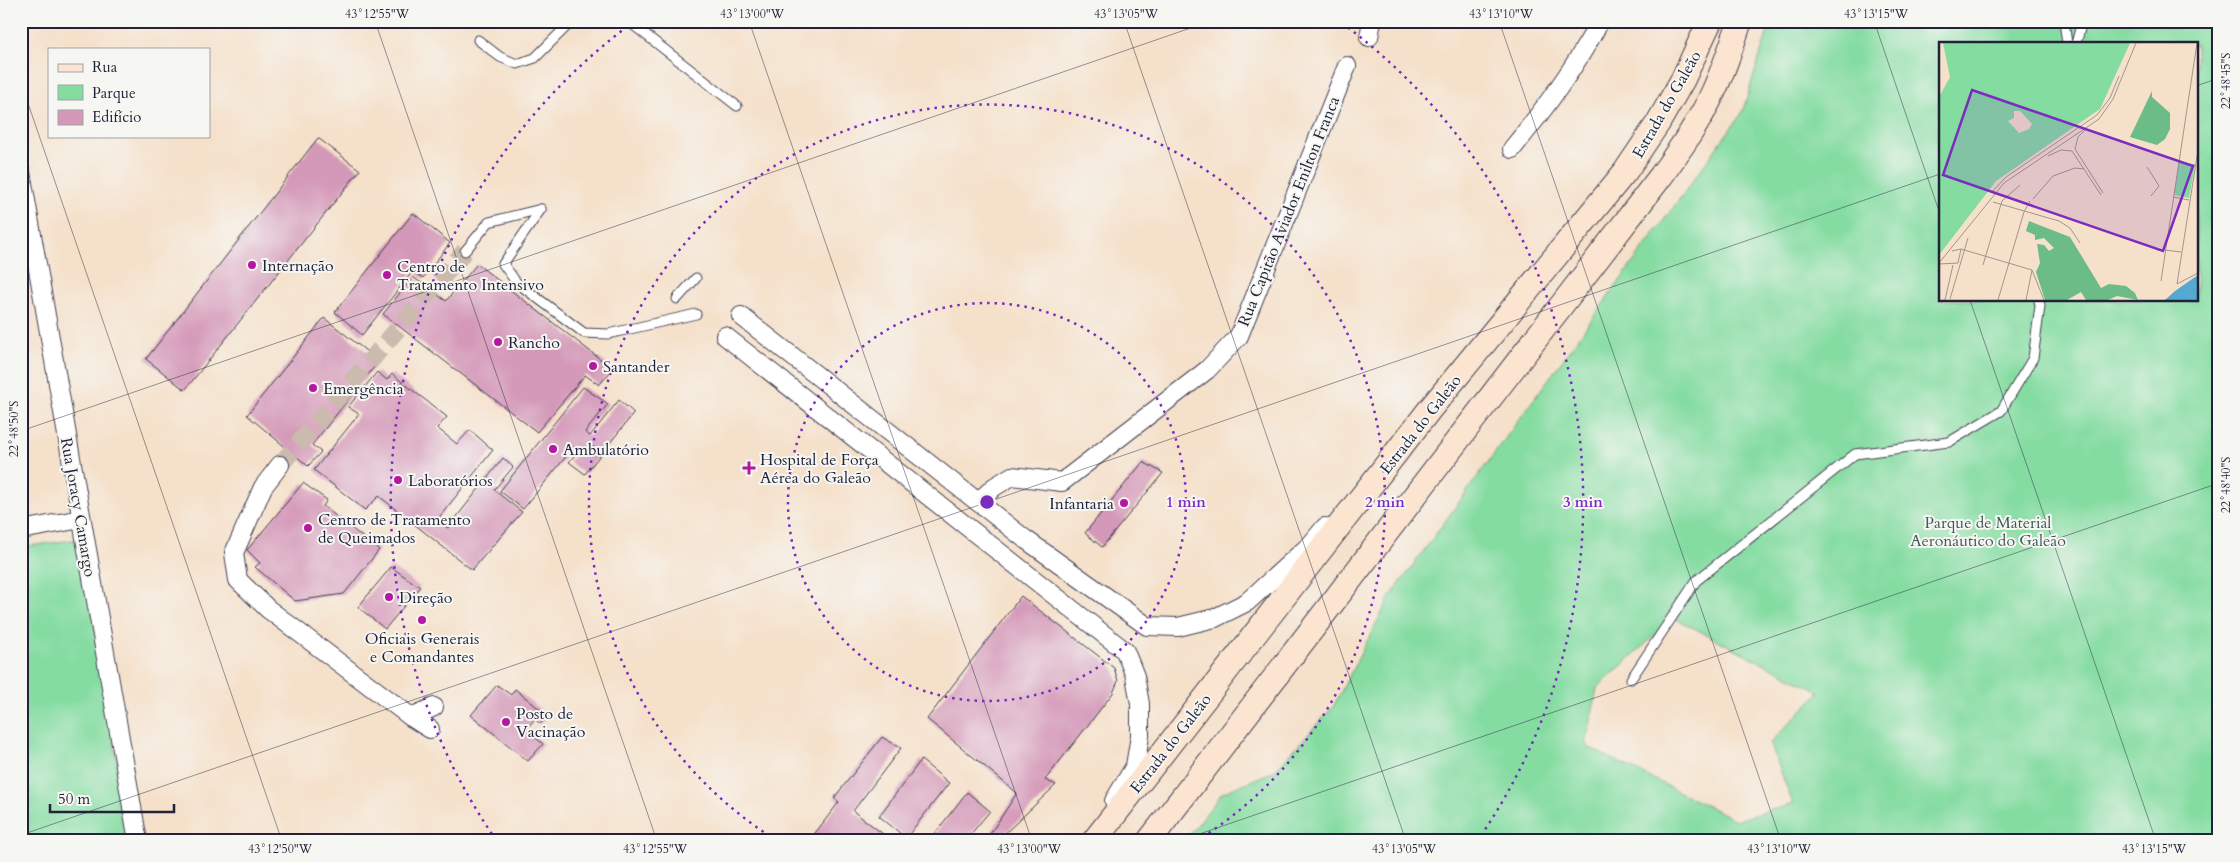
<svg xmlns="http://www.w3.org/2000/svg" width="2240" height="862" font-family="Cardo,serif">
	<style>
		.park { fill: #84dca1; stroke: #537f6e; fill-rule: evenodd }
		.building { fill: #d498b8 }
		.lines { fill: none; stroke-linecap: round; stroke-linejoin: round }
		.minor-tunnel { stroke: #cbbaad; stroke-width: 18; stroke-dasharray: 18 9; stroke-linecap: butt }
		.service-casing { stroke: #423e50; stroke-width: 11 }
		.minor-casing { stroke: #423e50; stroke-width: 20 }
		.secondary-casing { stroke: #423e50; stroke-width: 26 }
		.service { stroke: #fff; stroke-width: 9 }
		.minor { stroke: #fff; stroke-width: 18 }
		.secondary { stroke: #fce5d0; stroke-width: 24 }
		.ticks { fill: none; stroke: #22223b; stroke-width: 1; stroke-opacity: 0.45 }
		.ring { fill: none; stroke: #7b2cbf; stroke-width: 2.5; stroke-dasharray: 2.5 5 }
		.poi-dot { fill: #b5179e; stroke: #f6f6f2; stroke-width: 2 }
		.labels { text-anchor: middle; stroke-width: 4; stroke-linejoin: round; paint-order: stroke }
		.street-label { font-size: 16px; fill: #22223b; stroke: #f6f6f2 }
		.poi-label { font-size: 16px; fill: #22223b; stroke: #f6f6f2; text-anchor: start }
		.park-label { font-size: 16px; fill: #3f5a5a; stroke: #f6f6f2 }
		.inset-road { fill: none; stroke: #a19490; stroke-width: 1 }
		.view { fill: #7b2cbf; fill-opacity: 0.15; stroke: #7b2cbf; stroke-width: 2.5 }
		.inset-edge { fill: none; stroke: #22223b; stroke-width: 2.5 }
		.centre { fill: #7b2cbf; stroke: #f6f6f2; stroke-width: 2.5 }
		.ring-label { font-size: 15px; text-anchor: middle; font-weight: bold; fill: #7b2cbf; stroke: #f6f6f2; stroke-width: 4; stroke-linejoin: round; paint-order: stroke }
		.neatline { fill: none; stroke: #22223b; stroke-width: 2 }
		.ticks-label { font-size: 12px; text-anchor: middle; fill: #22223b }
	</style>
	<rect width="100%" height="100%" fill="#f6f6f2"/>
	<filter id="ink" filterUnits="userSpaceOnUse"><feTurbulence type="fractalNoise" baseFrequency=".02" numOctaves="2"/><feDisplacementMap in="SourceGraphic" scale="10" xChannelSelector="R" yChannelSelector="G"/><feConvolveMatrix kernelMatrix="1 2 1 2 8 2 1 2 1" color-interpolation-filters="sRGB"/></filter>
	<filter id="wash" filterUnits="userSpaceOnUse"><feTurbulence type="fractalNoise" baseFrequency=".0096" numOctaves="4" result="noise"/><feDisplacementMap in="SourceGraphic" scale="20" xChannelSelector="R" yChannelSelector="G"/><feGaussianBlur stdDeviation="1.12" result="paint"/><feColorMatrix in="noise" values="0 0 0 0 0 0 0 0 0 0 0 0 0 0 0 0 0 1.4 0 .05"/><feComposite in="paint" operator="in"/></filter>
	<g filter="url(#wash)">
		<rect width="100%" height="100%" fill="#f5e0c9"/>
		<g class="park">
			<path d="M1771,21H2219V841H1185L1222,793L1274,771L1333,707L1390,597L1742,113ZM1940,44H2196V300H1940ZM1674,618L1820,692L1770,743L1793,804L1736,820L1586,746L1597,688Z"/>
			<polygon points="80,539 130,841 21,841 21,547"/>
		</g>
		<g id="blocks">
			<g class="building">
				<polygon points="318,138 360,170 185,390 146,359"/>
				<polygon points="413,213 450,243 423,278 413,271 362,335 335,312"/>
				<polygon points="477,264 613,369 599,385 585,375 537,432 383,314 413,277 446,301"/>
				<polygon points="324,318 379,361 312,445 321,452 308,466 247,415"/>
				<polygon points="377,372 387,380 392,374 447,417 437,428 457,444 470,430 493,450 437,520 448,528 503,458 513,467 494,490 522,512 472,570 379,496 365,510 314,470 359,414 348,407"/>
				<polygon points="583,387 608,404 585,432 590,436 619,400 634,413 585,474 569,462 579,450 574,447 523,509 500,491"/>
				<polygon points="1143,462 1163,473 1102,547 1085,533"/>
				<polygon points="303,483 327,500 323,506 379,550 344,594 295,601 255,567 260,563 247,550"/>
				<polygon points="391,567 420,587 385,629 358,607"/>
				<polygon points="1021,596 1114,668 1118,681 1113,693 1045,780 1056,785 998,840 990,834 1017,793 927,719"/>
				<polygon points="497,685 511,695 515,689 548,716 540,724 535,719 526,729 543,744 528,761 471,715"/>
				<polygon points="882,737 901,748 853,811 892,841 809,841 839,802 834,798"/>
				<polygon points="921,760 949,783 906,838 879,816"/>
				<polygon points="967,792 990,811 965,841 929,841"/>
			</g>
		</g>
	</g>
	<g filter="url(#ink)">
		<use href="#blocks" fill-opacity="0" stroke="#423e50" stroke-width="1"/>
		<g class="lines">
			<polyline class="minor-tunnel" points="280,465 465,251"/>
			<defs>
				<g id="service">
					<polyline points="628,21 737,106"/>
					<polyline points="2064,21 2067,44"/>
					<polyline points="478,40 500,57 517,64 535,58 572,21"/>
					<polyline points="2076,44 2082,21"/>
					<polyline points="541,209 503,264 516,282 584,333 608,334 696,314"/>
					<polyline points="465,251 489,222 541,209"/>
					<polyline points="677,299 696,278"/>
					<polyline points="1631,679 1696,581 1855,454 1949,442 2001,411 2033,358 2040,306 2039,300"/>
				</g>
				<g id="minor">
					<polyline points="1369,37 1372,21"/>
					<path d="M1512,149C1545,108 1575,68 1600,21"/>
					<polyline points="21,172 138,841"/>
					<polyline points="741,316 1025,539 1147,626 1178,627 1215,618 1247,602 1311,544 1325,527"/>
					<polyline points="725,336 1125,651 1135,676 1140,704 1140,736 1135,766 1114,801"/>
					<polyline points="280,465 263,487 234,553 238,580 268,609 411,717"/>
					<polyline points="978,502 994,487 1012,476 1062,482 1207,370 1239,336 1347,66"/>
					<polyline points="21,530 81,519"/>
					<polyline points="430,729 411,717 434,707"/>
				</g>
				<g id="secondary">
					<polyline points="1094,841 1430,409 1625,172 1658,123 1683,79 1710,21"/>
					<path d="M1149,841L1661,176C1678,152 1696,127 1709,101C1722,75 1731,48 1740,21"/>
				</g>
			</defs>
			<use href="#service" class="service-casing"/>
			<use href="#minor" class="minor-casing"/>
			<use href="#secondary" class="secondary-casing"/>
			<use href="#service" class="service"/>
			<use href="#minor" class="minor"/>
			<use href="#secondary" class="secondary"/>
		</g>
	</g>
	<path class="ticks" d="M375,21L657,841M749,21L1032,841M1124,21L1406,841M1499,21L1781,841M1874,21L1940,214M21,27L37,21M21,83L282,841M2196,86L2219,78M1970,300L2156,841M21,431L1211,21M21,835L1940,174M1179,841L2219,483"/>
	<g class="ring">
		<circle cx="987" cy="502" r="199"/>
		<path d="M776 840A398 398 0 1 1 1198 840"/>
		<path d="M496 840A596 596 0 0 1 632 23M1342 23A596 596 0 0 1 1478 840"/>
	</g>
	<g class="poi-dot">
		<circle cx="252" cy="265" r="5"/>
		<circle cx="387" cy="275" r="5"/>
		<circle cx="498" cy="342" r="5"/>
		<circle cx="593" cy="366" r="5"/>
		<circle cx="313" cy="388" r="5"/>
		<circle cx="553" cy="449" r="5"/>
		<path d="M746.5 460.5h5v5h5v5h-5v5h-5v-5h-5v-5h5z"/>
		<circle cx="398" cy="480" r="5"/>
		<circle cx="1124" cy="503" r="5"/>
		<circle cx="308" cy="528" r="5"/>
		<circle cx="389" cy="597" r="5"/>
		<circle cx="422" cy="620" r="5"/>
		<circle cx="506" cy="722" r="5"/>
	</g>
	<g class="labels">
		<g class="street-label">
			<text transform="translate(1666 104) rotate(-60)" y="6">Estrada do Galeão</text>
			<text transform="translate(1288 211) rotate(-68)" y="6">Rua Capitão Aviador Enilton Franca</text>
			<text transform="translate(1420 424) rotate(-52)" y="6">Estrada do Galeão</text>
			<text transform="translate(79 507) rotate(80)" y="6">Rua Joracy Camargo</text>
			<text transform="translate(1170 743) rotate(-52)" y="6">Estrada do Galeão</text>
		</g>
		<g class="poi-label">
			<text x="262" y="271">Internação</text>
			<text x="397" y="272">Centro de<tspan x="397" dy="18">Tratamento Intensivo</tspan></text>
			<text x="508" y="348">Rancho</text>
			<text x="603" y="372">Santander</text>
			<text x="323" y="394">Emergência</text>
			<text x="563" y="455">Ambulatório</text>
			<text x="760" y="465">Hospital de Força<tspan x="760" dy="18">Aérea do Galeão</tspan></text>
			<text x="408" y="486">Laboratórios</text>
			<text x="1114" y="509" text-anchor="end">Infantaria</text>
			<text x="318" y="525">Centro de Tratamento<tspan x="318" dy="18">de Queimados</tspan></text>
			<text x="399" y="603">Direção</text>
			<text x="422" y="644" text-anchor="middle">Oficiais Generais<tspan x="422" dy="18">e Comandantes</tspan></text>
			<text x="516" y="719">Posto de<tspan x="516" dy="18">Vacinação</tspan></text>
		</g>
		<g class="park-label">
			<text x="1988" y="528">Parque de Material<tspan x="1988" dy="18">Aeronáutico do Galeão</tspan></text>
		</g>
	</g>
	<g transform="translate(1939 42)">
		<rect width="259" height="259" fill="#f5e0c9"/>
		<path d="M213,49V55L231,71V87L226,97L218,103L191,95ZM90,179L131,195L162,246L170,242L187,244L196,251L199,258L178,254L169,258H147L142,250L128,258H106L97,230L101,221L98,202L105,203L110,209L115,206L105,196L96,198V193L87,189Z" fill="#6bbc87"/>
		<path d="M4,1H191L161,67L57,139L0,213V55L11,35ZM75,69H81L93,82L90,87L80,91L69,79L75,76ZM240,120L256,123L250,156L235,153Z" fill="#84dca1" fill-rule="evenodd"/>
		<path d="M259,233V258H226L236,249Z" fill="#54a9d0"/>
		<path class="inset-road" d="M146,88L139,95L136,107L164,151M259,108L238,242L259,231M109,114L122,108L133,109L162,153M240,120L256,123M208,125L220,144L212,154M52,151L67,135L158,73L171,56L180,34M234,155L250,158M94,157L114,134L136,126L145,127M54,160L120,179L131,186L141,201M22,207L93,228L105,258M226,208L242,210M0,221L65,141L160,77L174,57L197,1M0,222L19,221L22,207L13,209M44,223L63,159L81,143M222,239L258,1M11,257L29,196M6,258L14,223M59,258L85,170L91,159M87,258L93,228"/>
		<path class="view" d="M33,48L254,124L224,209L4,133Z"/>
		<rect width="259" height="259" class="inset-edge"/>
	</g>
	<circle cx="987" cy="502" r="8" class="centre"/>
	<g class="ring-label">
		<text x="1186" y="507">1 min</text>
		<text x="1385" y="507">2 min</text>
		<text x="1583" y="507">3 min</text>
	</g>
	<rect width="2240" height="862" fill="none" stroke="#f6f6f2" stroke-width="55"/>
	<rect x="48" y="48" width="162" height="90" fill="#f6f6f2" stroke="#a1a1a9"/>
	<rect x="58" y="64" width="25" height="8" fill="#fce5d0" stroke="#a1a1a9"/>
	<text x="92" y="72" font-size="15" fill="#22223b">Rua</text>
	<rect x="58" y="85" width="25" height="15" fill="#84dca1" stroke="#a1a1a9"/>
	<text x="92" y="98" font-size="15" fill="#22223b">Parque</text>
	<rect x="58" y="110" width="25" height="15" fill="#d498b8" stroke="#a1a1a9"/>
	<text x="92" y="122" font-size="15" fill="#22223b">Edifício</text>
	<path d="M50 804v8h124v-8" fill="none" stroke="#22223b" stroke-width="2.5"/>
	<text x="58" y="804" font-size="15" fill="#22223b" stroke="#f6f6f2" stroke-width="4" paint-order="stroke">50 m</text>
	<rect x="28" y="28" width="2184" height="806" class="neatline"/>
	<g class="ticks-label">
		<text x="377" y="18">43°12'55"W</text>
		<text x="752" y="18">43°13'00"W</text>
		<text x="1126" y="18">43°13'05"W</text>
		<text x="1501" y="18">43°13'10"W</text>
		<text x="1876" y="18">43°13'15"W</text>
		<text transform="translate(2226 81) rotate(-90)" y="4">22°48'45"S</text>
		<text transform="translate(14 429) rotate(-90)" y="4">22°48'50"S</text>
		<text transform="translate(2226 485) rotate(-90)" y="4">22°48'40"S</text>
		<text x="280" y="853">43°12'50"W</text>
		<text x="655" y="853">43°12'55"W</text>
		<text x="1029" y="853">43°13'00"W</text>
		<text x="1404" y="853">43°13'05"W</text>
		<text x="1779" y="853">43°13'10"W</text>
		<text x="2154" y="853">43°13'15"W</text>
	</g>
</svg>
